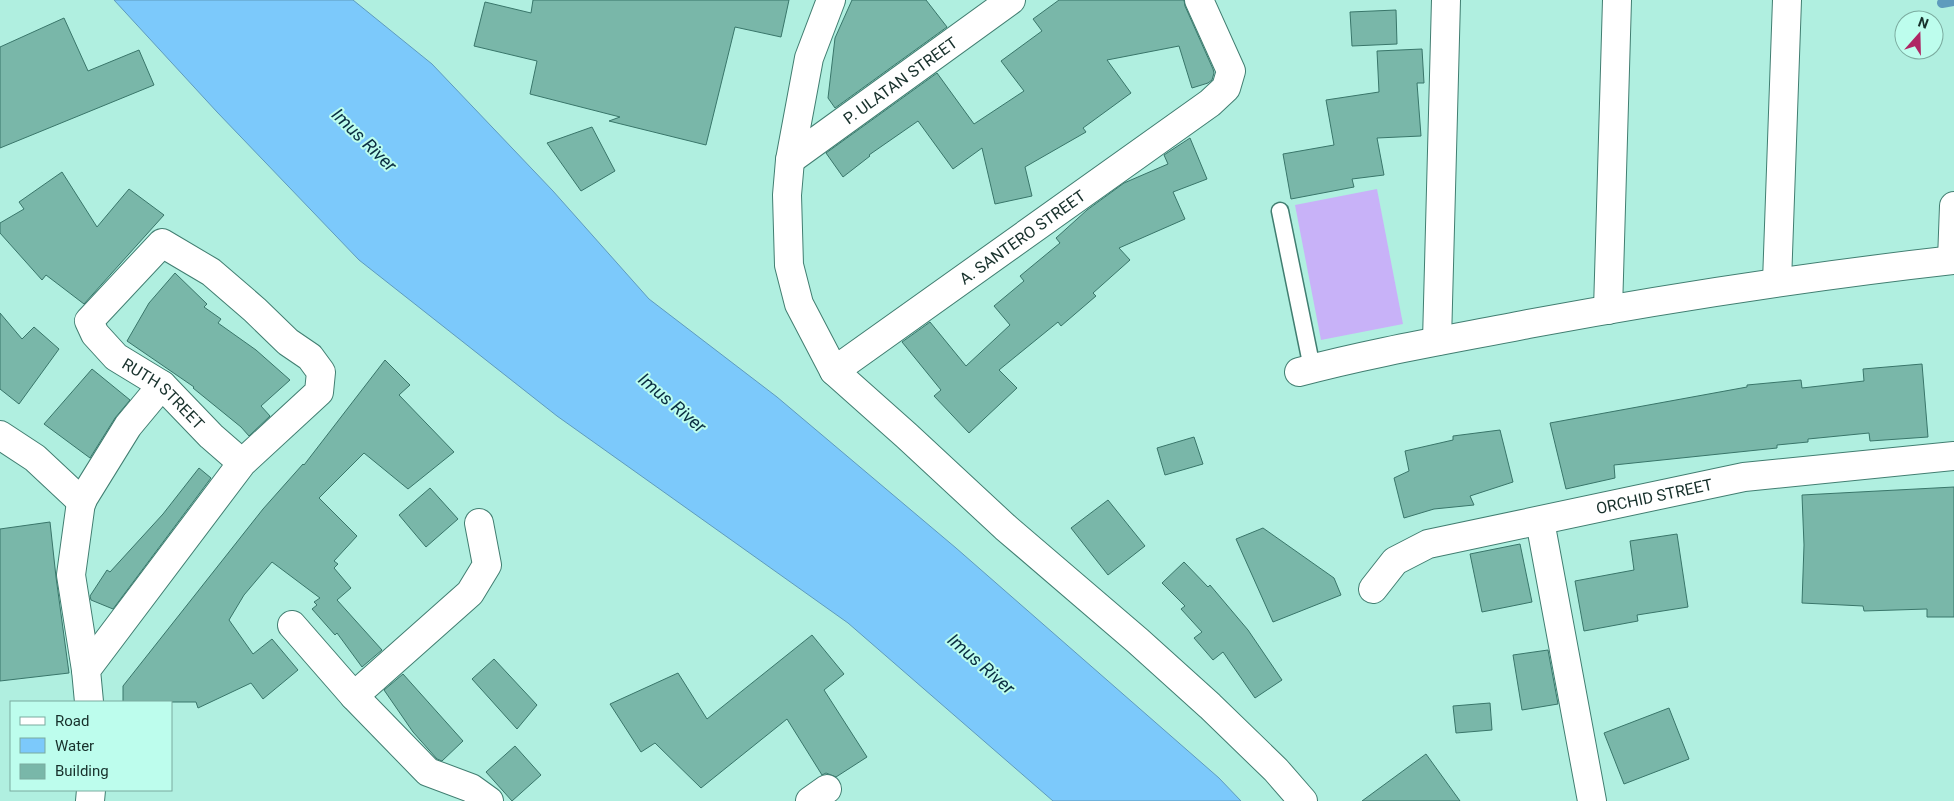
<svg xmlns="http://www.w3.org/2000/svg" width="1954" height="801" font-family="Roboto,sans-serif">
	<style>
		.grass { fill: #c8b2f8 }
		.water { fill: #7cc9fb; stroke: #5e9bbd }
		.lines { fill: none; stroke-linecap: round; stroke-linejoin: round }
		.stream { stroke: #5e9bbd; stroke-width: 10 }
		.building { fill: #79b7a9; stroke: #39766a }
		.lane-casing { stroke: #417e71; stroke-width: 19 }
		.street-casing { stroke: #417e71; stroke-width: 30 }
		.secondary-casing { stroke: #417e71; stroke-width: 30 }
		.lane { stroke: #fff; stroke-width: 16 }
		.street { stroke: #fff; stroke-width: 28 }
		.secondary { stroke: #fff; stroke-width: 28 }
		.labels { text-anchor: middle; stroke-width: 4; stroke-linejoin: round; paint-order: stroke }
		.street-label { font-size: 16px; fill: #17302b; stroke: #bdfded }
		.water-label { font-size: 18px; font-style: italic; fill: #0a2d41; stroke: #bdfded }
	</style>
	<rect width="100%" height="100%" fill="#b0efe0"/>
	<polygon class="grass" points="1377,189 1403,324 1321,340 1295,205"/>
	<polygon class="water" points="114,0 353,0 432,64 553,191 649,299 777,397 956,548 1219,778 1241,801 1053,801 848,623 557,416 359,260 217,112"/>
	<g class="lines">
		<polyline class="stream" points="1942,3 1954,1"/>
	</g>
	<g class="building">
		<polygon points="533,0 789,0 781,37 735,27 706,145 609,121 620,117 530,94 537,61 474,46 485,2 531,13"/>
		<polygon points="852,0 926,0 947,27 835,108 828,98 835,38"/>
		<polygon points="1059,0 1184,0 1185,6 1213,69 1214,73 1212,80 1208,83 1192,88 1179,46 1107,60 1131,93 1083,128 1086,132 1025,167 1032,196 995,204 982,148 953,169 918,121 869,155 870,156 843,177 826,153 937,73 974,124 1024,91 1001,61 1042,31 1033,19"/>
		<polygon points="1396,10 1397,44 1352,46 1350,12"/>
		<polygon points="64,18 88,71 139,50 154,85 0,148 0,47"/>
		<polygon points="1422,49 1424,83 1417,83 1421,136 1377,138 1384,175 1352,179 1354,187 1291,199 1283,154 1334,145 1326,100 1379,92 1377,51"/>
		<polygon points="592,127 615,171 581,191 547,143"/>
		<polygon points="1190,138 1207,179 1173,192 1185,219 1119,248 1130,260 1093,293 1096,296 1061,326 1058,322 999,370 1017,388 969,433 934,396 941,390 902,342 930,322 966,366 1010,325 994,306 1024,281 1020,276 1060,243 1056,238 1087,210 1124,183 1168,164 1164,155"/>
		<polygon points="62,172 97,227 129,189 164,215 84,304 46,275 42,280 0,233 0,223 24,209 19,202"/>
		<polygon points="175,273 207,304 204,307 221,319 218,323 256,350 290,380 261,406 270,416 249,436 241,427 193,388 194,387 127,341 149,303"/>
		<polygon points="0,313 22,339 34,327 59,349 19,404 0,389"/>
		<polygon points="385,360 410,385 399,395 454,452 408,489 364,453 319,498 357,536 334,561 338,564 334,568 351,588 337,600 382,650 362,667 337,633 335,635 312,609 317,605 314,602 320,598 272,562 244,595 229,620 253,654 272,639 298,670 263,699 251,683 198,708 196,702 123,702 123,686 263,509 303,464 304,465"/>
		<polygon points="1922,364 1928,437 1870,441 1869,433 1808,439 1808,442 1777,445 1777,448 1614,465 1615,478 1566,489 1550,423 1747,387 1747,385 1801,380 1802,388 1864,381 1863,369"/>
		<polygon points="92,369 130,400 115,418 90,458 44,424"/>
		<polygon points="1500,430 1513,482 1470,496 1474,505 1434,509 1404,518 1394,478 1409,471 1405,451 1453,440 1453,436"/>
		<polygon points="1194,437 1203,464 1165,475 1157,448"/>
		<polygon points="199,468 211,478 113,609 91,600 90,596 107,570 110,572 163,514"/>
		<polygon points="1954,487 1954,617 1927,617 1927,609 1864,611 1863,606 1802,603 1804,545 1802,495"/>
		<polygon points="430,488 458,519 426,547 399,515"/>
		<polygon points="1108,500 1145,546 1108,575 1071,528"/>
		<polygon points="50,522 56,577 69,673 0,681 0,529"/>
		<polygon points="1263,528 1334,578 1341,595 1273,622 1236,539"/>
		<polygon points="1677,534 1688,607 1637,615 1638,621 1584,631 1575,581 1634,570 1630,541"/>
		<polygon points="1520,544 1532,602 1482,612 1470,554"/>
		<polygon points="1184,562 1208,587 1210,585 1248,630 1282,680 1255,698 1223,652 1213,660 1194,638 1202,632 1181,609 1185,606 1162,583"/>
		<polygon points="812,635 844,674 824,690 867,757 836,777 826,773 822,775 787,719 701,788 655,743 641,752 610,704 678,673 707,719"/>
		<polygon points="1548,650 1558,704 1522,710 1513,655"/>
		<polygon points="494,659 537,705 517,729 472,679"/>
		<polygon points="403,674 463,741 442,761 437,759 413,732 384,690"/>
		<polygon points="1490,703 1492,730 1456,733 1453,706"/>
		<polygon points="1669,708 1689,759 1624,784 1604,733"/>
		<polygon points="515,746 541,775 512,801 486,772"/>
		<polygon points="1426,754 1460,801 1362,801"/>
	</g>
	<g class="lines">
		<defs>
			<polyline id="lane" points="1280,211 1312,368"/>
			<g id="street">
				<path id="s1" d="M790,160L1011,0"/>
				<polyline points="1952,260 1954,206"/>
				<polyline points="1777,282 1787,0"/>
				<polyline points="1608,310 1617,0"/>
				<polyline points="1437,341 1446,0"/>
				<path id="s2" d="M834,371L1210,103L1226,88L1231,71L1199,0"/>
				<path d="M1299,372C1374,352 1452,339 1528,324C1669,298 1811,276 1954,260"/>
				<polyline points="0,435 35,458 82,502"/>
				<polyline points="1540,521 1592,801"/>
				<path id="s3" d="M1373,589L1395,561L1428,544L1744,477L1954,456"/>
				<polyline points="292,625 354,696 428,772 471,788 489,801"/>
				<polyline points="86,670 71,575 81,502 128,426 162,385"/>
				<polyline points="354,696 470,593 487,565 479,523"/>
				<path id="s4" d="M89,702L86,670L242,463L319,392L321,372L310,357L288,342L255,310L211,272L162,243L89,321L95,334L116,357L162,385L211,436L242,463"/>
				<polyline points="90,801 91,790"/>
				<polyline points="810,801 827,789"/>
			</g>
			<polyline id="secondary" points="831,0 809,58 790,160 787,195 789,265 799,304 834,371 907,436 1005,527 1138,641 1210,706 1276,770 1303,801"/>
		</defs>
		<use href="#lane" class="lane-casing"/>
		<use href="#street" class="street-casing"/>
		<use href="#secondary" class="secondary-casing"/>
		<use href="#lane" class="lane"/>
		<use href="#street" class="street"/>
		<use href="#secondary" class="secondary"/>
	</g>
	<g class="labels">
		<g class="street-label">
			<text dy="6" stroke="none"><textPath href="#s1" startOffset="136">P. ULATAN STREET</textPath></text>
			<text dy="6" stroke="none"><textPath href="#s2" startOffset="231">A. SANTERO STREET</textPath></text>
			<text dy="6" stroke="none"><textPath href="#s4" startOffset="835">RUTH STREET</textPath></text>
			<text dy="6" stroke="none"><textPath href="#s3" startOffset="304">ORCHID STREET</textPath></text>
		</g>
		<g class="water-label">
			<text transform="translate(364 140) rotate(44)" y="6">Imus River</text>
			<text transform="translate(672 403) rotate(40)" y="6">Imus River</text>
			<text transform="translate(981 664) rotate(41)" y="6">Imus River</text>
		</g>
	</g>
	<rect x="10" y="701" width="162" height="90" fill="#bdfded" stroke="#7bab9f"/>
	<rect x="20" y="717" width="25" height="8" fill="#ffffff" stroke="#7bab9f"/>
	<text x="55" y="726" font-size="15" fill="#17302b">Road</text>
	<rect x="20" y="738" width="25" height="15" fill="#7cc9fb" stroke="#7bab9f"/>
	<text x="55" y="751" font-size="15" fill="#17302b">Water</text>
	<rect x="20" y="764" width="25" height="15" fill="#79b7a9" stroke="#7bab9f"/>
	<text x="55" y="776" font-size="15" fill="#17302b">Building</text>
	<g transform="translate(1919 35) rotate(20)"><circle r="24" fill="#bdfded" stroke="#7bab9f"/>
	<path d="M0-4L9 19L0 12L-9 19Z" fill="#af2564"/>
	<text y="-8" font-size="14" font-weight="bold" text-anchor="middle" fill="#17302b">N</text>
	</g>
</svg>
